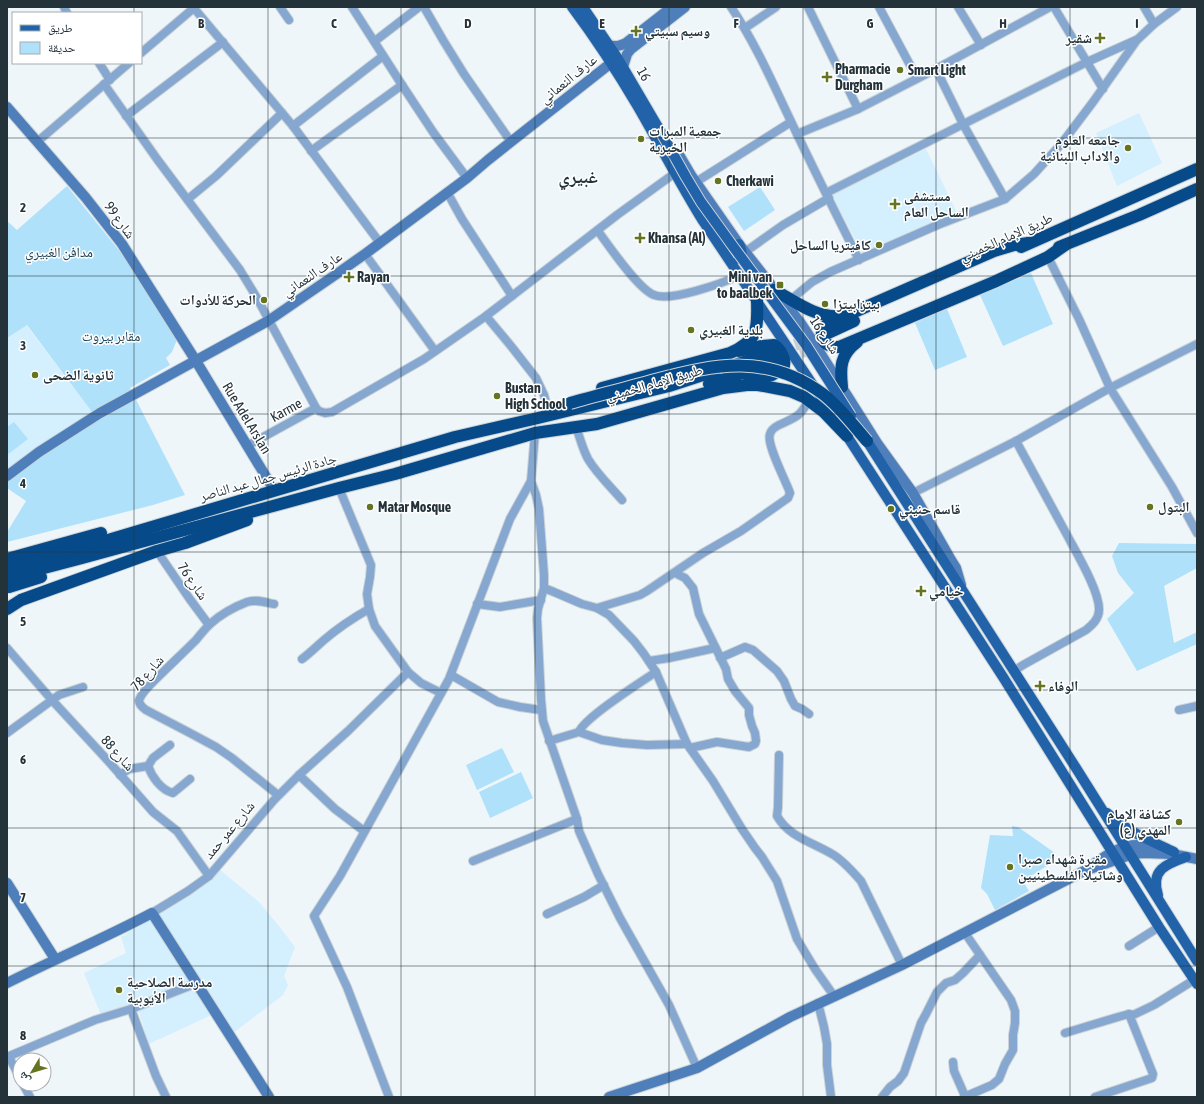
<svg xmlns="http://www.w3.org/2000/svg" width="1204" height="1104" font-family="'Asap Condensed','Noto Naskh Arabic',sans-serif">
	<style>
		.built { fill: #d4effe }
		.green { fill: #afe1fb }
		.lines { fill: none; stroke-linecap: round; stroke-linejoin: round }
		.highway-tunnel { stroke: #c6cfd4; stroke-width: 12; stroke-dasharray: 12 6; stroke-linecap: butt }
		.street-casing { stroke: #cad3d7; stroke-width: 10 }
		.secondary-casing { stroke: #cad3d7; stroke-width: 12 }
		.primary-casing { stroke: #cad3d7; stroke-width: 12 }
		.highway-casing { stroke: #cad3d7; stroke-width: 14 }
		.street { stroke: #86a7cf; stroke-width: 8 }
		.secondary { stroke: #4e7fba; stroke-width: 10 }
		.primary { stroke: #2162a9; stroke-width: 10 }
		.highway { stroke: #074a8a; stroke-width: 12 }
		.primary-bridge-casing { stroke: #cad3d7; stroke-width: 12; stroke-linecap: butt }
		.highway-bridge-casing { stroke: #cad3d7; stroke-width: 14; stroke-linecap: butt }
		.primary-bridge { stroke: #2162a9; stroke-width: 10 }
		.highway-bridge { stroke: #074a8a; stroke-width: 12 }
		.grid { fill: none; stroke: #24333a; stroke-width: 1; stroke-opacity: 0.55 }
		.poi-dot { fill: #657421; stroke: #fff; stroke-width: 1.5 }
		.labels { text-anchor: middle; stroke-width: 3; stroke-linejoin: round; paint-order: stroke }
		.poi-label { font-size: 14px; font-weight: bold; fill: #24333a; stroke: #fff; text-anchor: start }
		.street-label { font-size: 14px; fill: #24333a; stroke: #fff }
		.park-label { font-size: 14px; fill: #1e4152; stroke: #fff }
		.district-label { font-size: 18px; font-weight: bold; fill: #24333a; stroke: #fff }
		.grid-label { font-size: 13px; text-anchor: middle; font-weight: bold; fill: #24333a; stroke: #fff; stroke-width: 3; stroke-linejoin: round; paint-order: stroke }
	</style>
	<rect width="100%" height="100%" fill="#eff6fa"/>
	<g class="built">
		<polygon points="1139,113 1162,163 1117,186 1096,133"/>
		<polygon points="926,149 957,213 863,254 832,195"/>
		<polygon points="26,325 92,412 7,473 7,338"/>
		<polygon points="220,870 259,902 279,926 295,947 284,976 288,985 283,995 233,1033 220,1011 149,1044 136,1003 101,1015 84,973 126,953 121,937 178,902"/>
	</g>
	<g class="green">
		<polygon points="67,186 125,258 178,337 172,352 166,358 170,365 130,388 185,495 153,505 7,542 7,532 26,501 7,488 7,473 92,412 27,325 7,338 7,221 17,230"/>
		<polygon points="760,187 775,210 744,231 728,207"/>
		<polygon points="1031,273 1053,324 1003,346 980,295"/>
		<polygon points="947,309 967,357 935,370 915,323"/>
		<polygon points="14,422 28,439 7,455 7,427"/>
		<polygon points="1119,543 1197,544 1197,568 1164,586 1174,643 1197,632 1197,644 1137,671 1107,619 1134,593 1118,573 1112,556"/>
		<polygon points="502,748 514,772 477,790 466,765"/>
		<polygon points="521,772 533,798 490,818 479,792"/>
		<polygon points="1012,826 1018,827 1055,853 1053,862 1023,881 1029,891 995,910 987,894 981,888 990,835 1013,836"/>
	</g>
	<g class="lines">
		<g class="highway-tunnel">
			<polyline points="778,351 814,338"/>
			<polyline points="783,359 818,346"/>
		</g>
		<defs>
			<g id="street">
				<polyline points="64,7 67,13"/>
				<polyline points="193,7 293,126 380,243"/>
				<polyline points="280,7 289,20"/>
				<polyline points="352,7 402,85 433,132 467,178"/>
				<polyline points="424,7 443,40 464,74 511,142"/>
				<path d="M731,7C758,47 776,91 797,134C817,176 838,218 859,260"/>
				<polyline points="808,7 858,109"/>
				<polyline points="879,7 917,78"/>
				<polyline points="958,7 981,45"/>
				<polyline points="1054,7 1103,89"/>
				<polyline points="1144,7 1154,24"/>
				<polyline points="745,28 776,7"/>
				<polyline points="375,41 419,7"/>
				<polyline points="141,53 195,7"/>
				<polyline points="99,63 110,80"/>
				<polyline points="936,69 963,124 1005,199"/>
				<polyline points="104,84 157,159 240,270 257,298 316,408 319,411 325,413 332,412 424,359 486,316 617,215 675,173"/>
				<polyline points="126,116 223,42"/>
				<polyline points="293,126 370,66 383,56"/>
				<polyline points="797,134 858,109 936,69 1050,7"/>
				<polyline points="37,142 129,63"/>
				<polyline points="311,151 402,85"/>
				<polyline points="696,182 791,122"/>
				<polyline points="447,192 462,219 512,296"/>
				<polyline points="826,193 1087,62 1136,40"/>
				<polyline points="188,199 216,176 282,113"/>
				<path d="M598,231C609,246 638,289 654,295C671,302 723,283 740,275"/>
				<polyline points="745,252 783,225 829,198"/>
				<polyline points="365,254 435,351"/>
				<polyline points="1048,257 1079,319 1110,388 1172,487 1197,533"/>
				<polyline points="788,302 812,282 830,272 940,224 1005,199 1034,174 1062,143 1093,102 1137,40 1154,24 1177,7"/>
				<polyline points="486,316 511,346 536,378 544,395 548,410"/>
				<path d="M576,427C580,438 583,450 588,459C597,474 611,487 622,500"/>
				<polyline points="535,433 531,481 536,495 539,509 544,575 544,588 538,609 537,618 541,699 543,721 577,819 579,831 598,874 620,918 669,1005 697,1068"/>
				<polyline points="247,446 316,408"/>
				<polyline points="339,488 371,565 370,577 367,594 369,609 375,626 408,672 421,683 441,693"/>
				<polyline points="913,493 1016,441 1110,388 1197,344"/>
				<polyline points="157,551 189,598 209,625"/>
				<polyline points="675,573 685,578 693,588 699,614 726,669 728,679 735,691 749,708 749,715 752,726 755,733 756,741 755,744 749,747 717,742 690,748"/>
				<polyline points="544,588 554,592 582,604 597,608 609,615 634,641 644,654 656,672 687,744 713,781 742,829 755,848 762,857 777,881 797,939 815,969 834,996"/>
				<path d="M274,604C264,602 256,599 247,602C234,607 220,615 210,624C205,629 200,635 196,640C183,653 169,666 156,679C151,684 143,691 140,698C137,703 142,707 146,710L190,733L216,747L232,758L278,795"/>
				<polyline points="477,604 500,607 541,600"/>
				<path d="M597,608L640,595L647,591L703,553L741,531L788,498L790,493C786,481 766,444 770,434C771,430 775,427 779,425C796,417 799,418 809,400"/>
				<polyline points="7,648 51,699 110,763 153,812 177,831 209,876"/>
				<polyline points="720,658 745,647 753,650 777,671 784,681 791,699 795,706 802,709 809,714"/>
				<path d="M302,659C310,653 317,646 324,640C338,628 353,618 369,609"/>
				<polyline points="649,661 669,658 715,648"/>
				<path d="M1014,671L1023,665L1086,630C1092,625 1099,619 1099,610C1100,592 1076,552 1067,535C1050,504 1033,472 1016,441"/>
				<polyline points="451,675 498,702 520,707 541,710"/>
				<polyline points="1179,710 1197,706"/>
				<path d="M579,732C584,718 641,682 656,672"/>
				<polyline points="7,733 59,695 83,687"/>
				<polyline points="549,741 579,732 602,740 622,743 647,745 687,744"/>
				<path d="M779,755L778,807L777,816C789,837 812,842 832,854C841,859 854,873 861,881L902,965"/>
				<polyline points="148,766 153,758 170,745"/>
				<path d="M120,775L129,769L148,766C152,777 161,790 173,793L190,779"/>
				<polyline points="299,775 335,809 364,831"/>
				<polyline points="473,861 577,819"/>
				<polyline points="152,913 188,891 209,876 274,800 299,775 348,731 408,672"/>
				<polyline points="547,914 584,897 604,885"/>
				<polyline points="1129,946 1159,927"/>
				<polyline points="818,1003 824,1027 827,1044 827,1065 831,1097"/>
				<polyline points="131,1009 156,1076 166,1097"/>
				<polyline points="1065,1033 1118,1017 1129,1014 1133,1015 1154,1005 1194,980"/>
				<polyline points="7,1057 95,1020 131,1009 197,983"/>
				<polyline points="9,1057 20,1078"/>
				<polyline points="953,1062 954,1071 965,1096"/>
				<polyline points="23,1084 30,1097"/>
				<polyline points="389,1097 347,987 314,916 340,876 449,679 510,519 531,481"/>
				<polyline points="882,1097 890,1087 898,1081 904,1073 921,1023 926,1014 937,992 946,983 955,980 963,973 980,955"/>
				<polyline points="964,1097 992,1085 999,1079 1005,1064 1013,1050 1013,1035 1015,1023 1015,1011 1011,1000 965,933"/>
				<polyline points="1095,1097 1152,1078 1153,1074 1129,1014"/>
			</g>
			<g id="secondary">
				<path d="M609,45C616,47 620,46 626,43L672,7"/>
				<polyline points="623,67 627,54 631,49 685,7"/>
				<polyline points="7,107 86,198 122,244 196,361 274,490"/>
				<polyline points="678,153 691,175 739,244 800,322 812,340 877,443 913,493 951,560 956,568 961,585"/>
				<polyline points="7,476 39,452 100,413 268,321 338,273 365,254 467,178 488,160 611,63"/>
				<path d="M1095,863C1121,845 1131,841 1162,848"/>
				<polyline points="7,883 55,959"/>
				<path d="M7,983C55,959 105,938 152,913L269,1097"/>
				<polyline points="609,1097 697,1068 790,1017 902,965 1084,871 1130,855 1142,853 1172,854 1197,859"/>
			</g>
			<g id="primary">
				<path d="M572,7C596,39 618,73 638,107C660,145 680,184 703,221L847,436L1003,677L1159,927L1197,984"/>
				<polyline points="583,7 617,57 658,127"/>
				<path d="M739,244C741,249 744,254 739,259"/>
				<polyline points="867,441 1076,768 1197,961"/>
				<path d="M1107,813C1126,831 1151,841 1174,852"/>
				<path d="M1158,895C1150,870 1166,864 1186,857"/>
			</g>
			<g id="highway">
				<path d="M1028,243L1014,245L994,251L829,323C815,333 823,348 839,347L994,282L1048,257L1065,245"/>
				<polyline points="1021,247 1197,169"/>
				<polyline points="1059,247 1139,215 1197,189"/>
				<path d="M774,290C795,301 815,318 840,316"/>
				<polyline points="828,333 854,321"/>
				<path d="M739,351L761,346L774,345C781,350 787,360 783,368L772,375L749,381"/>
				<polyline points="735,365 774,352"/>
				<polyline points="709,384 776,362"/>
				<path d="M842,387C840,367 840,355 857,342"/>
				<path d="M602,388L730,353C758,341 758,329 757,300"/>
				<polyline points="7,559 101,533"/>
				<polyline points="7,570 455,437 538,418 669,386 715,371"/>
				<polyline points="7,579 44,568 82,558 339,488 395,474 535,433 597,424 723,388 747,385 758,385 790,391 804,397 824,412 847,436"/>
				<polyline points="9,587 41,577"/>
				<polyline points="7,609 21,600 157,551 185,543 247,520"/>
			</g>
		</defs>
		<use href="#street" class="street-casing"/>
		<use href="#secondary" class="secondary-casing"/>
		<use href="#primary" class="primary-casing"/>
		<use href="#highway" class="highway-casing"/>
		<use href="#street" class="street"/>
		<use href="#secondary" class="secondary"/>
		<use href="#primary" class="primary"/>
		<use href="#highway" class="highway"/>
		<defs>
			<polyline id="primary-bridge" points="658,127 686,177 701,202 732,245 806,345 851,416"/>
			<path id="highway-bridge" d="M570,403C598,395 627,388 655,380C717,364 767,353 823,394C840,407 853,425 867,441"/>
		</defs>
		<use href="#primary-bridge" class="primary-bridge-casing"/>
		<use href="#highway-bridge" class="highway-bridge-casing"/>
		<use href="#primary-bridge" class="primary-bridge"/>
		<use href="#highway-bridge" class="highway-bridge"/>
	</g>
	<path class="grid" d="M134,7V13M268,7V1097M401,7V1097M535,7V1097M669,7V1097M803,7V1097M936,7V1097M1070,7V1097M134,63V1097M7,138H1197M7,276H1197M7,414H1197M7,552H1197M7,690H1197M7,828H1197M7,966H1197"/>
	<g class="poi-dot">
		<path d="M634 25h4v4h4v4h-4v4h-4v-4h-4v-4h4z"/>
		<path d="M1098 32h4v4h4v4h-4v4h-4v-4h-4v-4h4z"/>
		<circle cx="900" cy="70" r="4"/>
		<path d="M825 71h4v4h4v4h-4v4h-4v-4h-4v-4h4z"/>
		<circle cx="641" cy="139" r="4"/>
		<circle cx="1128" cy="148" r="4"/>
		<circle cx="718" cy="181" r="4"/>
		<path d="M893 198h4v4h4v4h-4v4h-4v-4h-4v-4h4z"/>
		<path d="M638 232h4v4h4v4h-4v4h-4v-4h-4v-4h4z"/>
		<circle cx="879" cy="245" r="4"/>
		<path d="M347 271h4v4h4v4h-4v4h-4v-4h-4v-4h4z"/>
		<rect x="776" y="281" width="8" height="8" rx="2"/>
		<circle cx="264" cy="300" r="4"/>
		<circle cx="825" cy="304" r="4"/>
		<circle cx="691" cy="330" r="4"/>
		<circle cx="35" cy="375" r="4"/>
		<circle cx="497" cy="396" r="4"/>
		<circle cx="370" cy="507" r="4"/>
		<circle cx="1150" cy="507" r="4"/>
		<circle cx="891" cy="509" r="4"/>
		<path d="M919 585h4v4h4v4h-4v4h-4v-4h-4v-4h4z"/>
		<path d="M1038 680h4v4h4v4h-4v4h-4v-4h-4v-4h4z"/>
		<circle cx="1179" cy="822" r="4"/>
		<circle cx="1010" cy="867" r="4"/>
		<circle cx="119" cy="990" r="4"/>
	</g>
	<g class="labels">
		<g class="poi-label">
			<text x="645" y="36">وسيم سبيتي</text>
			<text x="1092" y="43" text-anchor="end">شقير</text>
			<text x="835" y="74">Pharmacie<tspan x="835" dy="16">Durgham</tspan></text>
			<text x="908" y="75">Smart Light</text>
			<text x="649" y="136">جمعية المبرات<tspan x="649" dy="16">الخيرية</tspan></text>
			<text x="1120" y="145" text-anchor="end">جامعه العلوم<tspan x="1120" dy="16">والاداب اللبنانية</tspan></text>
			<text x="726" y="186">Cherkawi</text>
			<text x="904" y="201">مستشفى<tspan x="904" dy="16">الساحل العام</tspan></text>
			<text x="648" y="243">Khansa (Al)</text>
			<text x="871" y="250" text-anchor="end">كافيتريا الساحل</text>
			<text x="357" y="282">Rayan</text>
			<text x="772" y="282" text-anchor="end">Mini van<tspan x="772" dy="16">to baalbek</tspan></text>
			<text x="256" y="305" text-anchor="end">الحركة للأدوات</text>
			<text x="833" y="309">بيتزابيتزا</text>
			<text x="699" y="335">بلدية الغبيري</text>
			<text x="43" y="380">ثانوية الضحى</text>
			<text x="505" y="393">Bustan<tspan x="505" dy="16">High School</tspan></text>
			<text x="378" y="512">Matar Mosque</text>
			<text x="1158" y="512">البتول</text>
			<text x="899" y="514">قاسم حنيني</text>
			<text x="929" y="596">خيامي</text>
			<text x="1048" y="691">الوفاء</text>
			<text x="1171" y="819" text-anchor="end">كشافة الإمام<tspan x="1171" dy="16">المهدي (ع)</tspan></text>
			<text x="1018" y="864">مقبرة شهداء صبرا<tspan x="1018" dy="16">وشاتيلا الفلسطينيين</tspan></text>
			<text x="127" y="987">مدرسة الصلاحية<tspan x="127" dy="16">الأيوبية</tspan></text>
		</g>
		<g class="street-label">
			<text transform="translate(644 74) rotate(60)" y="5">16</text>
			<text transform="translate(568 79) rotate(-39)" y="5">عارف النعماني</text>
			<text transform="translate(120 220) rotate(54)" y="5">شارع 99</text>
			<text transform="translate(1006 237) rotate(-24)" y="5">طريق الإمام الخميني</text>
			<text transform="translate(312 274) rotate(-34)" y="5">عارف النعماني</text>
			<text transform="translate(825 335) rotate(56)" y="5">شارع 16</text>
			<text transform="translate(654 383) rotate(-16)" y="5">طريق الإمام الخميني</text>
			<text transform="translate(286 410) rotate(-29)" y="5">Karme</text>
			<text transform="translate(247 418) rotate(59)" y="5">Rue Adel Arslan</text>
			<text transform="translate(268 477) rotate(-16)" y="5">جادة الرئيس جمال عبد الناصر</text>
			<text transform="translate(193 581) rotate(55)" y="5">شارع 76</text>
			<text transform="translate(147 673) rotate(-49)" y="5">شارع 78</text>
			<text transform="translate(118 753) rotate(48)" y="5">شارع 88</text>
			<text transform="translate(229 830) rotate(-50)" y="5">شارع عمر حمد</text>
		</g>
		<g class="park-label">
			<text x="59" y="257">مدافن الغبيري</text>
			<text x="111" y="341">مقابر بيروت</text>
		</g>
		<g class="district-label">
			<text x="578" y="183">غبيري</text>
		</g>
	</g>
	<g class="grid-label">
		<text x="201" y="28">B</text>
		<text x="334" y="28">C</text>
		<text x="468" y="28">D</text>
		<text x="602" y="28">E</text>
		<text x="736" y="28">F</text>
		<text x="870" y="28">G</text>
		<text x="1003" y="28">H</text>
		<text x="1137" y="28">I</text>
		<text x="23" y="212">2</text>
		<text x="23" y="350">3</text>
		<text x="23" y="488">4</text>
		<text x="23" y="626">5</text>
		<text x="23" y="764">6</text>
		<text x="23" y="902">7</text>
		<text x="23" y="1040">8</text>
	</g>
	<rect width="1204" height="1104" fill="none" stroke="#24333a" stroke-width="16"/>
	<rect x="12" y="12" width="130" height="52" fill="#ffffff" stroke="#a7adb0"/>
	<rect x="20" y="25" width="20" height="6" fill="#2162a9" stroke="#a7adb0"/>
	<text x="48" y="32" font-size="12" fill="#24333a">طريق</text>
	<rect x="20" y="42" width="20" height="12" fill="#afe1fb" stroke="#a7adb0"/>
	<text x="48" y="52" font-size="12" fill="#24333a">حديقة</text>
	<g transform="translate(32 1072) rotate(232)"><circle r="19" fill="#ffffff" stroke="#a7adb0"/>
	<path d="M0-3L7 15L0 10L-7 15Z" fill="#657421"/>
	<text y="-6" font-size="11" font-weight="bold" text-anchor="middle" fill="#24333a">ش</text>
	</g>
</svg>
